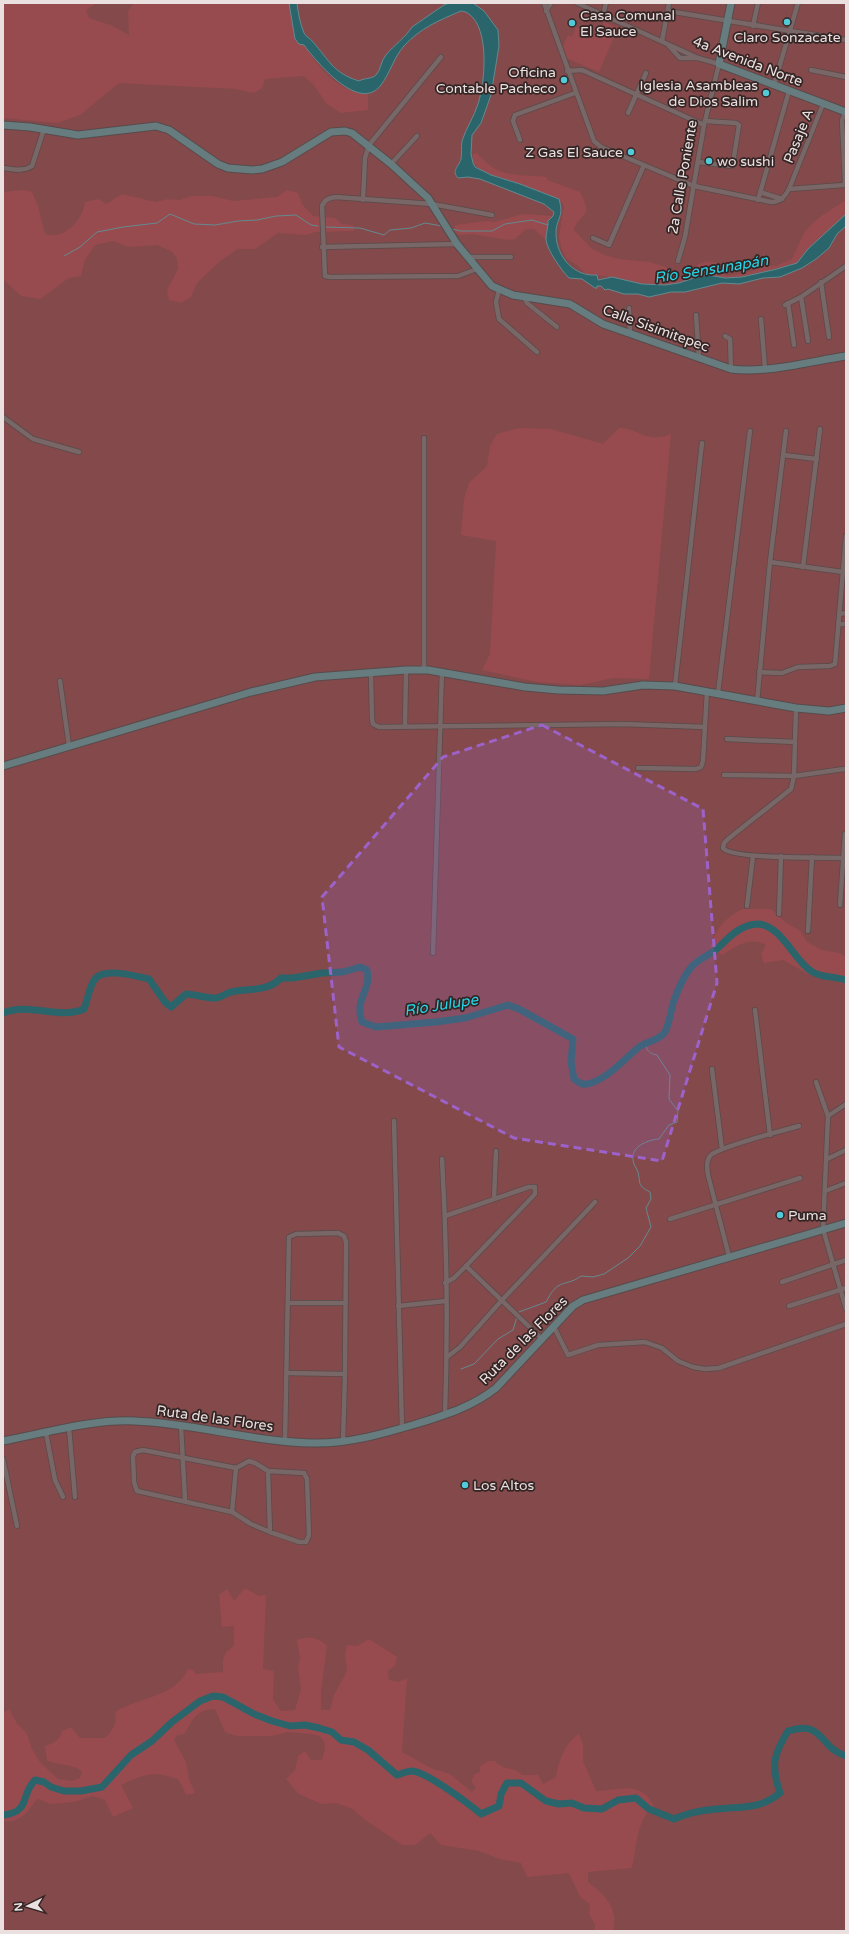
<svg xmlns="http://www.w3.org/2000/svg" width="849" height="1934" font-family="'Varela Round',sans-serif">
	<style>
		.green { fill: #84494b }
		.forest { fill: #974b4f }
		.water { fill: #2a656c; stroke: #648a8f }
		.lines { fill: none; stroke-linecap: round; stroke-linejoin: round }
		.stream { stroke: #648a8f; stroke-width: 1 }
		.river { stroke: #2a656c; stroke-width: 7 }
		.street-casing { stroke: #584b4b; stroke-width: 6 }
		.secondary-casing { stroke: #584b4b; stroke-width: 9 }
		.street { stroke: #796666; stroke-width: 4.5 }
		.secondary { stroke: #667c7f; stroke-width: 7 }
		.marked { fill: #9d62c9; fill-opacity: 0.2; stroke: #9d62c9; stroke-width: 3; stroke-dasharray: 8 5; stroke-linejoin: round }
		.poi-dot { fill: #52cbd8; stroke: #342525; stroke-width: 1.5 }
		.labels { text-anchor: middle; stroke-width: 3.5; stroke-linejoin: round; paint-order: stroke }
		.poi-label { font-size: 14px; fill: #ebe0e0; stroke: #342525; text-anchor: start }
		.street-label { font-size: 14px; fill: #ebe0e0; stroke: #342525 }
		.water-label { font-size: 15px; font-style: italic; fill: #24d6e7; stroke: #342525 }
	</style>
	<rect width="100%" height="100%" fill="#3f2f2f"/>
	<rect class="green" x="3" y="3" width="843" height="1928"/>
	<g class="forest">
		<path d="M3,3H97L86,10L89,18L110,25L129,35L128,11L134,3H289C293,36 330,96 368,93V110L341,113L327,104L313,84L304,76L265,79L262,88L254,93L235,89L119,83L80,115L58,123L3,118Z"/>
		<polygon points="604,22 618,28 599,72 566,58 562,49 568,35 572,37 576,27 598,36"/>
		<path d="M477,153C499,180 517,173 547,177V180L580,192C595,220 579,212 574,230L592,249L605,255L619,259L650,262L671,269L679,276L684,277C694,267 699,260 715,262L727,276L753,271L761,266H776L792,259L804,233L810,226L821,216L846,200V214L804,253L797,263L742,277H697L679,283L665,285L644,284L605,276L587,275L578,266L566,258L561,247L559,236L564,206L559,199L481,171L473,162V154Z"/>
		<path d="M24,190L32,192L38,206L45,234C65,240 82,221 85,202L99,199L106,204L122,194L156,202L168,199L180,200L192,196H212L233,201L277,197L287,190L298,193L302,204L313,216L335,218L341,224L353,225L354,231L315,232L306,235L278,233L255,249H238L220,261L197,283L191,297L181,303L169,300L167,290L178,269L177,258L171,251L157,245L129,247L113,241L95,245L85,260L81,276L69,278L40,299L21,296L3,279V192Z"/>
		<polygon points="522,214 553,216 548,221 546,240 534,229 526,229 515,239 508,240 472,234 459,235 455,232 455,225 486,221 495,222"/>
		<path d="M519,428L551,429L603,444L619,428C641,429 646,444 671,434L649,679L613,678L580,685L537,682L482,670L490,654L496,541L461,535L464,499L469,483L487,466L490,446L497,434Z"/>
		<path d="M742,909H771L784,921L800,931L807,942L822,950L839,953L846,957V984L836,979H823L810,975L783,960L764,963L761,954L766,945C750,936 736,946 722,955L710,947C718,926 723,920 742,909Z"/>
		<path d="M245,1588L259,1596L266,1595L263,1669L274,1671L273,1699L281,1711L295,1710L301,1689L298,1668L300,1658L297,1640C309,1636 318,1637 327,1646L321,1691V1710H330L334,1695L347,1671L345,1655L347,1645L357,1646L369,1639L397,1657L395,1666L388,1671L389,1680L399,1682L407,1678L402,1752L433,1769L450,1774L472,1792L476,1788L471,1781L475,1774L480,1772V1766L488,1761H495C503,1771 513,1766 522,1775H538L543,1784L556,1777C559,1760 564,1744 579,1734L583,1744V1761L596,1791C619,1791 640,1779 654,1806C636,1820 637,1847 632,1868L588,1872V1882C604,1894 619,1908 613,1931H594L595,1925L589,1914L590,1904L580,1897L569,1873L527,1877L521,1863L500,1859L479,1851L441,1845L430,1833L415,1845H402L365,1820L353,1809L336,1803L321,1804L299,1794L286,1779L295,1770L298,1756L305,1751L311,1760H322L325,1748L324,1741L319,1736L311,1734L288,1732L272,1736H237L225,1732L215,1709C195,1710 194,1719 184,1734L178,1735L174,1740L186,1762L189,1779L195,1793L186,1795L179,1780C155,1770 144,1774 121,1785L133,1808L113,1817L105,1800L93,1796L74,1802L50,1804L39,1799L35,1801C28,1813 18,1824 3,1821V1713L9,1709L16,1722L27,1734L32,1749L40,1762L58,1779L72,1781L80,1778L82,1771C68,1762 60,1767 47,1760L45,1746C54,1743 59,1741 62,1731L71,1727L80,1738H105C112,1731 118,1722 115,1712C139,1697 176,1697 188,1669L193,1670L196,1674L223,1672C223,1658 222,1654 234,1646V1626L222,1627L219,1595L227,1589L234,1601Z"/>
	</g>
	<path class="water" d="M289,3H297C298,13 300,23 304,33C306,37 310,38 313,42C329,60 333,73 359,81C364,78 372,79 376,75C381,70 381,60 386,55C394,45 406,37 412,27L444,5L449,3H473L484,11L498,30L499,46L491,95L481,123L472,135L471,154L473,163L475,167L491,175L520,184L559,199C565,218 555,219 556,235C557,257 574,277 597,275L598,280L612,277L642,284L665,285L679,283L697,277L708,275L726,278L742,277L777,269L797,263L808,249L846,214V226L837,234L829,248L816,259L802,268L780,277L763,278L739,284L722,283L685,292H671L649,297L638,294H624L608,289L605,290L601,286H597V288H595L582,279L569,278C562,271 547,250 546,240C546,234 548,227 548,221L553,216L554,212L544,204L480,179L468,177L458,178C451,170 459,167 461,159C462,154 461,147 462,141C466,128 474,117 478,104C485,83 490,29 469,14C467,12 463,11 461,11C440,20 420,28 404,46C394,57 390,73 381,85C359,114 316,61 304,45L299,44L295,39Z"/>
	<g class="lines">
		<g class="stream">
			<polyline points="325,227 360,228 384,235 390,230 411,228 425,223 442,226"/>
			<polyline points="452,229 461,231 492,231 505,224 532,220 548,225"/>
			<polyline points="64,256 80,247 97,232 123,227 157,223 170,214 194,224 215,225 238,221 257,220 276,216 296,215 311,225 318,226"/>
			<path d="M519,1312L546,1302C549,1297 552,1290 558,1286C564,1282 572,1283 581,1276L593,1277L604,1274L628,1258L640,1246L651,1227L646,1208L651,1199L650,1192C637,1185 641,1185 638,1172C637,1169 635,1167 634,1164C628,1147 647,1140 659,1139L669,1125L677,1122L678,1111L669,1099L670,1075L657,1055C650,1054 647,1051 645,1044"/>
			<polyline points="461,1369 474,1364 498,1339 513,1330 517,1317"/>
		</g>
		<g class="river">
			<path d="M3,1013C29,1002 59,1020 84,1009C87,1002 90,984 95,979C104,967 136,976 149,979L165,1002L171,1007L186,994C193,994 211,999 217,998C222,997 226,993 231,992C249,988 268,992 281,978H293L322,973L343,972L360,967L367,970C372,991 354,997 362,1022L376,1027L436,1022L465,1018L508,1005L519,1009L573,1039L571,1062L574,1079C578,1082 582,1085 587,1084C607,1080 624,1059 639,1047C647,1041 659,1041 665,1032C669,1024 671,1012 673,1003C677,992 682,979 689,970C696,959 710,956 720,946C730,936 742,924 758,924C781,925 794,960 811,971C820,978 835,976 846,980"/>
			<path d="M3,1815C31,1812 20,1795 35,1780L44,1782L51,1787L64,1791H81L102,1787L131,1755L152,1741L172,1722L200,1701L213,1696L223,1697L254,1714L272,1721L290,1726L305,1725L319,1728L332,1732L341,1740L354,1742L368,1750L397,1775C401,1774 407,1771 412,1771C427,1772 469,1804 481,1814L499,1806L501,1794L507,1783H521L546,1801L559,1804L572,1803L584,1808L602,1809L618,1800L636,1798L649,1809L674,1819C688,1813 702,1810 717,1809C742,1806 759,1810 780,1793C771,1766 773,1755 788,1731C824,1719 819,1748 846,1756"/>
		</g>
		<defs>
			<g id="street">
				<path d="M544,3L594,141L601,147L694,186L771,202C781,202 785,196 789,189L823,104"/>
				<polyline points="577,3 698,58 719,64 704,125 685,237 678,261"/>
				<polyline points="546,11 551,3"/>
				<polyline points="668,11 846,40"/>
				<polyline points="603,15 606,3"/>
				<polyline points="753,26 758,3"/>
				<polyline points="662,41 669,3"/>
				<polyline points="669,46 680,58 698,58"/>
				<polyline points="811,70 846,77"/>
				<polyline points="567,71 582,70 704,125"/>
				<polyline points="774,85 798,3"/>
				<polyline points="628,113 646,73"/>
				<polyline points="520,140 513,121 515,115 575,93"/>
				<polyline points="698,162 731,166 733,163 739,125 736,123 705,121"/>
				<polyline points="391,164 417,136"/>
				<path d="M3,168C13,169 23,172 32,166L44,129"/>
				<polyline points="789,189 844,185 845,181 842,120 846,110"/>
				<polyline points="760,192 782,199"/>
				<polyline points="363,200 365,158 369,145 441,57"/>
				<polyline points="758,200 789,91"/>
				<polyline points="593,238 609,245 644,165"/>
				<polyline points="322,247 457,244"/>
				<polyline points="468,257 511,257"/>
				<path d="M477,269L458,276L330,277L325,276L322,206C325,199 329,198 336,197L432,204L492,215"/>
				<polyline points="821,282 829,337"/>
				<polyline points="499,290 496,302 499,319 537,352"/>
				<polyline points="524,297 527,303 557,327"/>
				<polyline points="801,297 808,341"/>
				<polyline points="788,303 794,345"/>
				<polyline points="785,305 801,297 846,266"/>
				<polyline points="629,308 630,334"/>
				<polyline points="696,315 699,358"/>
				<polyline points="761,319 765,369"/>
				<polyline points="725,336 730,339 731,369"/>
				<polyline points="3,417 33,439 79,452"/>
				<polyline points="424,438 424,669"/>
				<polyline points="783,455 817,459"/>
				<polyline points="770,562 843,572"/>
				<polyline points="803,567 820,429"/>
				<polyline points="839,614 846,613"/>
				<polyline points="838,624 846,624"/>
				<polyline points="371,672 372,719 373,724 379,727 623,724 705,727"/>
				<polyline points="759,672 782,673 798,667 830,666 835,664 846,536"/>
				<polyline points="60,681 69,746"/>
				<polyline points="675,686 702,443"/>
				<polyline points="718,693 750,431"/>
				<polyline points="757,702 770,562 786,431"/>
				<path d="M796,708L794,776L791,789L728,839L724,843L723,848C732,860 827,857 846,858"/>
				<polyline points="405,727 406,670"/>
				<polyline points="727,739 795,742"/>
				<polyline points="638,768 696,769 701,767 703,761 707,691"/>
				<polyline points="724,775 794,776 844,769"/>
				<polyline points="840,905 845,834"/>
				<polyline points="747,906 753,856"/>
				<polyline points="779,914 781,856"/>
				<polyline points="808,931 812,857"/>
				<polyline points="433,953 442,671"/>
				<polyline points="755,1010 770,1135"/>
				<polyline points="712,1069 722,1149"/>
				<polyline points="816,1082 828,1116"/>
				<polyline points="846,1104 828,1116 823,1229 846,1309"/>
				<polyline points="394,1121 402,1428"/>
				<path d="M442,1159C447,1244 448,1330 445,1415"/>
				<polyline points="827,1159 846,1150"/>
				<polyline points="825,1191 846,1183"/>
				<polyline points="494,1199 496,1151"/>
				<polyline points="445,1216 529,1187 535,1187 535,1194 466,1266 454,1278 445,1283"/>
				<polyline points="670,1219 800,1178"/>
				<path d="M729,1256L708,1175C707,1169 706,1161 710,1156C716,1148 784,1130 799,1126"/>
				<polyline points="466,1266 542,1339"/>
				<polyline points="782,1282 846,1260"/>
				<polyline points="288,1303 346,1303"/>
				<polyline points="398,1306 446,1301"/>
				<polyline points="789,1306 846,1288"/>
				<polyline points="554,1327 568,1355 598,1345 645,1342 662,1348 678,1361 693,1367 705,1369 719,1368 846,1324"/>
				<polyline points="447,1357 460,1347 503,1299 595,1202"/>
				<polyline points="287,1373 345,1374"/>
				<polyline points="181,1426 185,1500"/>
				<polyline points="69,1428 75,1497"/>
				<polyline points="46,1433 55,1480 63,1497"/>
				<polyline points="285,1441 289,1237 296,1234 338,1233 344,1236 346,1242 345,1374 343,1441"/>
				<polyline points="3,1459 17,1526"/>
				<polyline points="236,1468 232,1512 137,1491 134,1482 133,1456 135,1452 143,1450 236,1468 249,1461 255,1463 268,1471 304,1473 307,1479 309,1535 306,1542 299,1542 270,1532 268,1471"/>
				<polyline points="232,1512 251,1524 270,1532"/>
			</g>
			<g id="secondary">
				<polyline points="731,3 719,64 846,112"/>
				<path d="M3,125L30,127L78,135L156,126L169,130L218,164L228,168L252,170L262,169L282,162L331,132L345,131L352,133L391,164L428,198L457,244L492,286L513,295L570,304L603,324L731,369C764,374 812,361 846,356"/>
				<polyline points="3,766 251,692 315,677 406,670 428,670 525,687 558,690 603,691 643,685 675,686 796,708 829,711 846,708"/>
				<path d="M3,1441C46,1433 91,1419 135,1421C194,1423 253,1442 312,1443C348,1444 382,1434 416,1424C445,1415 472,1407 496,1388L573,1306L583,1300L846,1223"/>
			</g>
		</defs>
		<use href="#street" class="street-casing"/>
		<use href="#secondary" class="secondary-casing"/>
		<use href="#street" class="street"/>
		<use href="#secondary" class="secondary"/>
	</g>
	<path class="marked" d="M542,725L703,809L717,983L662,1161L514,1138L339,1047L322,897L443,757Z"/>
	<g class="poi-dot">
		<circle cx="787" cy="22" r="4"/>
		<circle cx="572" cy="23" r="4"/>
		<circle cx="564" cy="80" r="4"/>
		<circle cx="766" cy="93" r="4"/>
		<circle cx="631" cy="152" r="4"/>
		<circle cx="709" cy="161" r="4"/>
		<circle cx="780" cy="1215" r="4"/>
		<circle cx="465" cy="1485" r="4"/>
	</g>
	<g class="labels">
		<g class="poi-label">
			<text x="580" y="20">Casa Comunal<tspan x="580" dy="16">El Sauce</tspan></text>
			<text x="787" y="42" text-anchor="middle">Claro Sonzacate</text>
			<text x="556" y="77" text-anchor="end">Oficina<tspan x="556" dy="16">Contable Pacheco</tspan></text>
			<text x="758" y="90" text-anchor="end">Iglesia Asambleas<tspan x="758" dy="16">de Dios Salim</tspan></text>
			<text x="623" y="157" text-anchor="end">Z Gas El Sauce</text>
			<text x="717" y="166">wo sushi</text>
			<text x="788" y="1220">Puma</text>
			<text x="473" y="1490">Los Altos</text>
		</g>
		<g class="street-label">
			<text transform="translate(748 61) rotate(21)" y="5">4a Avenida Norte</text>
			<text transform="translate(798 136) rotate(-68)" y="5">Pasaje A</text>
			<text transform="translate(682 177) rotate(-80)" y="5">2a Calle Poniente</text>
			<text transform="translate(656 328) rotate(20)" y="5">Calle Sisimitepec</text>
			<text transform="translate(523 1340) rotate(-45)" y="5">Ruta de las Flores</text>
			<text transform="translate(215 1418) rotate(8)" y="5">Ruta de las Flores</text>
		</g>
		<g class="water-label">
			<text transform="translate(711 269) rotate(-9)" y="5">Río Sensunapán</text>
			<text transform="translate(441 1005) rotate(-9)" y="5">Río Julupe</text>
		</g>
	</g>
	<rect width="849" height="1934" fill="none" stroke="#ebe0e0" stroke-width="8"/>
	<g transform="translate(28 1906) rotate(265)" stroke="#342525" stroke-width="3" paint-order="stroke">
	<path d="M0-3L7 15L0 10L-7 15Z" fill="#ebe0e0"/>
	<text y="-6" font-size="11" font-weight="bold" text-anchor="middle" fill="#ebe0e0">N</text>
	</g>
</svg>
